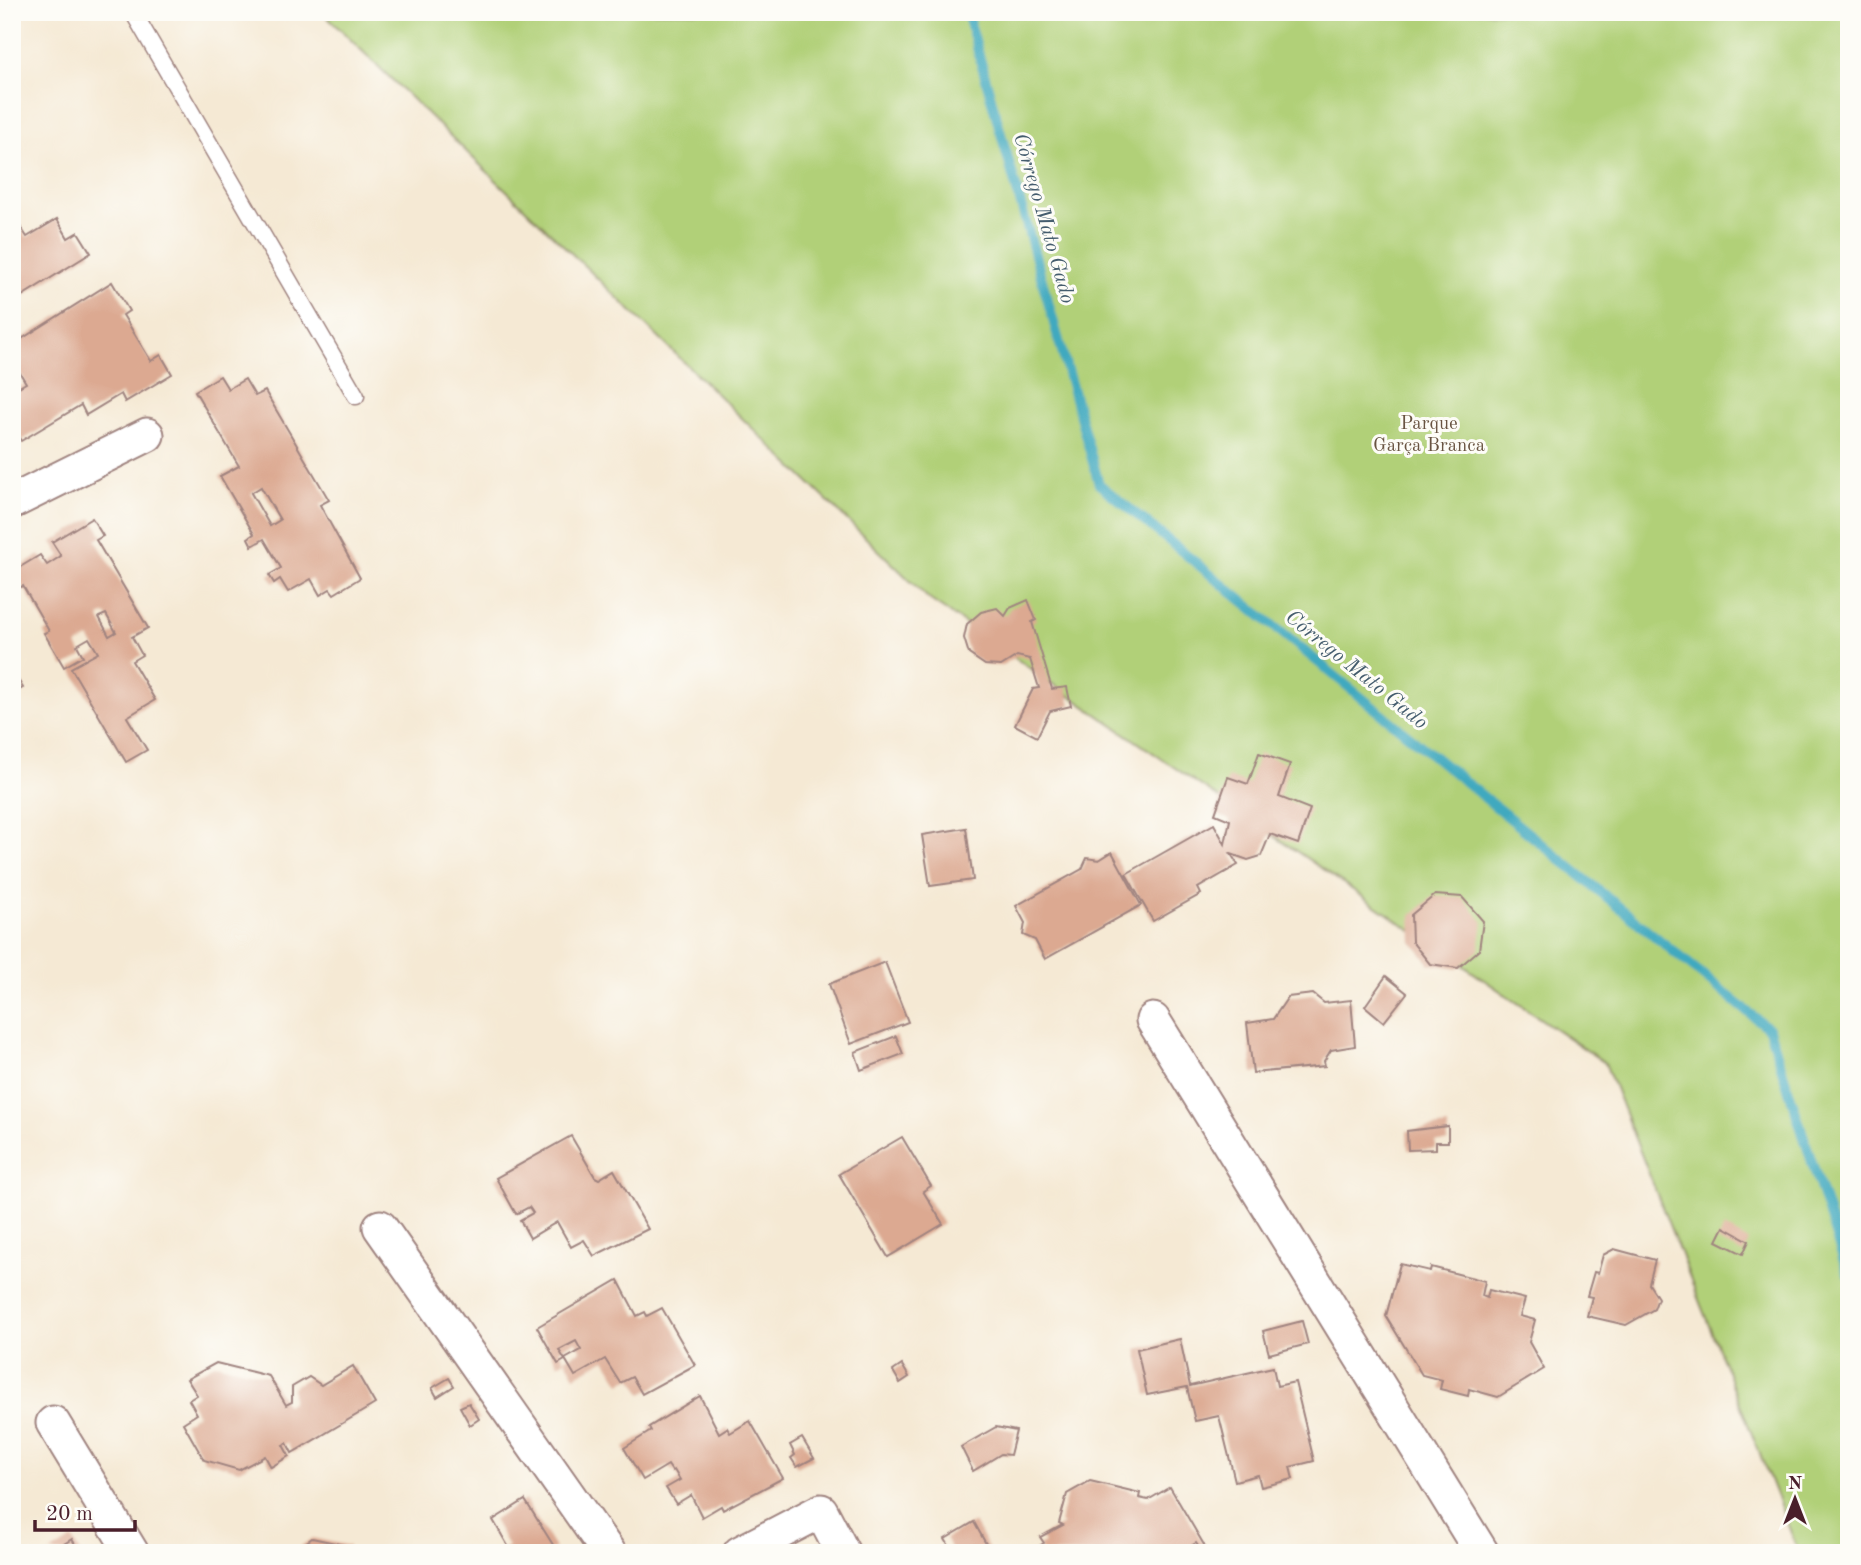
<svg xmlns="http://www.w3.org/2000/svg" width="1861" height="1565" font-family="'Old Standard TT',serif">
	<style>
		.green { fill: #b1d078; stroke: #7e7852; stroke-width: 2 }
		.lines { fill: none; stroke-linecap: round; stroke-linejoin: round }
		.stream { stroke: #3fa9bf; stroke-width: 10 }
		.building { fill: #dca991; fill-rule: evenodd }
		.service-casing { stroke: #a08480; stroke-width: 19 }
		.minor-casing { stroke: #a08480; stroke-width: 37 }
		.service { stroke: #fff; stroke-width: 16 }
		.minor { stroke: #fff; stroke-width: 33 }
		.labels { text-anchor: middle; stroke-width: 6; stroke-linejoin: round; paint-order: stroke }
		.park-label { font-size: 19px; fill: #695442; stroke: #fdfcf7 }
		.water-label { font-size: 21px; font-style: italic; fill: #455d6e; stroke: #fdfcf7 }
	</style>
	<rect width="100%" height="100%" fill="#fdfcf7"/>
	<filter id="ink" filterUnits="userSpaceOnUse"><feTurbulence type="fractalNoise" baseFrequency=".0143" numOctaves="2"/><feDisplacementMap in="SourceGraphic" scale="14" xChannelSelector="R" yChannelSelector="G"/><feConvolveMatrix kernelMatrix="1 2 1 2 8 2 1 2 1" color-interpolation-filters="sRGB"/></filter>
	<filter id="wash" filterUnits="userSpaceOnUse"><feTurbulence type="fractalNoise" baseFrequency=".00686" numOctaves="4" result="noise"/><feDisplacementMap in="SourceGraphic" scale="28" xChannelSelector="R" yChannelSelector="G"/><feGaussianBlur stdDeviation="1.57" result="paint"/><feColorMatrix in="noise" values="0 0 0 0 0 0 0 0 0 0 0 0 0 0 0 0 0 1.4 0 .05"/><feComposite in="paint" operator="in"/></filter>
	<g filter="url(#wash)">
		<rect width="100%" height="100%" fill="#f5e9d4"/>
		<polygon class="green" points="322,12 1849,12 1849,1553 1799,1553 1605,1063 929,599"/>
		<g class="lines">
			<polyline class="stream" points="967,12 1099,484 1769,1029 1849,1277"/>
		</g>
		<g id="blocks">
			<g class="building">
				<polygon points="12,214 27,237 57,219 68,238 78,232 91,253 17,299 12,299 12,263 19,260 12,250"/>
				<polygon points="112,282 129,311 123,315 151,361 161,355 172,374 125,402 121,394 86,415 81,405 21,441 12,427 12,391 26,383 17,368 12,371 12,345"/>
				<path d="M220,376L228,389L245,379L255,396L265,391L329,500L320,505L360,578L334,594L330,589L320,595L311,579L288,592L280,579L274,583L269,575L281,568L264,539L252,546L248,538L254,534L220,476L239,466L195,391ZM261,487L280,520L270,526L251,493Z"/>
				<path d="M92,518L103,536L96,540L148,628L132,637L142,655L132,661L155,700L127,717L147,750L126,762L71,668L98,653L89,638L77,645L83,656L64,667L44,633L49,631L23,586L18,588L12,578V572L40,555L47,565L61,556L52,542ZM106,614L116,632L109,636L99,617Z"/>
				<polygon points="1028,600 1036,620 1032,622 1052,689 1067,687 1071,706 1050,711 1037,737 1015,725 1033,689 1039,688 1030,659 1017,656 1001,666 985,665 969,654 964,638 967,624 981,612 997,608 1005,616 1010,608"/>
				<polygon points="12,670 23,688 12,694"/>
				<polygon points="1259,753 1290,764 1279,797 1310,809 1298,844 1270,834 1261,856 1248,860 1231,854 1238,865 1198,888 1201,894 1153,921 1126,874 1214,824 1225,844 1230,820 1215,814 1228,777 1248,784"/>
				<polygon points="966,828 973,880 930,886 922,835"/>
				<polygon points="1112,852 1141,905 1045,959 1035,940 1023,935 1025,923 1016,906 1082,869 1087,858 1099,860"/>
				<polygon points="1435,895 1462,897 1483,921 1479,950 1458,968 1430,964 1412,942 1411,915"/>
				<polygon points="885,962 908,1022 851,1044 829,984"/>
				<polygon points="1386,976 1407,993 1384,1022 1365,1006"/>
				<polygon points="1313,994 1324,1003 1351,1000 1355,1046 1331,1050 1324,1061 1325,1066 1253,1073 1247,1023 1273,1019 1288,997"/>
				<polygon points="896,1036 903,1054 861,1070 855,1052"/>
				<polygon points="1448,1126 1448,1142 1436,1142 1436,1149 1408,1150 1407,1131"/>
				<polygon points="571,1136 595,1177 599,1179 614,1170 648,1229 594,1256 584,1240 571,1247 557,1222 530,1238 520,1220 533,1213 529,1207 516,1214 496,1178"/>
				<polygon points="902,1137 931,1186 923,1191 943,1224 888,1257 839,1174"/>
				<polygon points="1724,1227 1749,1241 1743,1254 1717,1241"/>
				<polygon points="1614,1249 1655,1260 1649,1284 1658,1298 1654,1309 1626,1325 1587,1316 1592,1297 1587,1296 1594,1272 1598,1273 1603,1255"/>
				<polygon points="1400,1264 1430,1271 1431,1267 1485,1281 1482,1296 1487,1298 1489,1290 1525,1299 1520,1316 1535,1320 1529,1342 1544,1369 1498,1397 1469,1389 1468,1396 1440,1389 1442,1380 1422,1375 1386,1316"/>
				<polygon points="618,1280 637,1316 645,1312 647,1316 662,1308 695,1365 642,1394 632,1377 620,1383 605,1359 575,1376 565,1359 581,1350 576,1341 559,1350 565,1360 558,1364 537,1327"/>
				<polygon points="1302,1321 1308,1344 1269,1354 1263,1331"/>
				<polygon points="1180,1339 1190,1386 1273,1367 1277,1386 1295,1382 1314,1461 1290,1467 1293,1479 1261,1487 1258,1475 1235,1481 1219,1416 1195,1421 1187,1387 1147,1395 1137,1349"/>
				<polygon points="216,1363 269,1376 286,1405 292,1402 292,1387 309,1377 321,1385 353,1366 375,1404 292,1453 287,1443 283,1445 289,1456 271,1467 265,1456 239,1470 204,1460 183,1423 197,1414 189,1400 197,1395 187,1379"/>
				<polygon points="902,1365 909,1377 900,1383 893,1371"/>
				<polygon points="449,1378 454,1386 437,1397 432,1388"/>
				<polygon points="700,1396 719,1433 727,1428 730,1433 750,1421 783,1478 723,1510 721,1506 702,1517 691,1495 676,1504 666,1488 680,1480 674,1470 672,1471 668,1465 643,1480 624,1448 651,1431 649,1427"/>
				<polygon points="469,1403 479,1419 470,1425 460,1407"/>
				<polygon points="996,1427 1016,1431 1010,1455 1001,1454 973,1471 961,1447"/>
				<polygon points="802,1438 814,1458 797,1467 791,1458 795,1455 790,1445"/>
				<polygon points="1090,1481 1140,1493 1139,1498 1148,1500 1170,1487 1207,1550 1193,1553 1200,1549 1196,1543 1189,1547 1192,1553 1043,1553 1039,1546 1044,1543 1040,1537 1063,1525 1059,1523 1067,1494"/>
				<polygon points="525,1500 555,1548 546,1553 496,1553 508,1546 493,1520"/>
				<polygon points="974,1522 991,1553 945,1553 951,1549 945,1539"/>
				<polygon points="312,1538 349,1546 347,1553 292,1553"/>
				<polygon points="72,1539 80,1553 50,1553"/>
			</g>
		</g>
	</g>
	<g filter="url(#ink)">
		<use href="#blocks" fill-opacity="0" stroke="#a08480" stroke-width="2"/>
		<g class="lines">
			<defs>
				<polyline id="service" points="133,12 356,396"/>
				<g id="minor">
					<polyline points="12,502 147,435"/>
					<polyline points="1153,1020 1482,1553"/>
					<polyline points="380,1227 609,1553"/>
					<polyline points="53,1423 132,1553"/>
					<polyline points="740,1553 821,1511 843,1553"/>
				</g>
			</defs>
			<use href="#service" class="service-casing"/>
			<use href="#minor" class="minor-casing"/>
			<use href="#service" class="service"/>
			<use href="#minor" class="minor"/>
		</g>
	</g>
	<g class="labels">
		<g class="park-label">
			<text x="1429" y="429">Parque<tspan x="1429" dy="22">Garça Branca</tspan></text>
		</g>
		<g class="water-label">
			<text transform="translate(1045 218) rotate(74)" y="7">Córrego Mato Gado</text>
			<text transform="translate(1357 669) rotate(39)" y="7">Córrego Mato Gado</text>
		</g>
	</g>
	<rect width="1861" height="1565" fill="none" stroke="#fdfcf7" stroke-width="42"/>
	<g transform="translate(1795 1499)" stroke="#fdfcf7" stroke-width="5" paint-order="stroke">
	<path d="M0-5L12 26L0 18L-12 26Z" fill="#4a1f2b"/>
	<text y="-10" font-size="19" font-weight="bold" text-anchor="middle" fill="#4a1f2b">N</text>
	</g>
	<path d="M35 1520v10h100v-10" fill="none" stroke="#4a1f2b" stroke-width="3.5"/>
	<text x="46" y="1520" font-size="21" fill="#4a1f2b" stroke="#fdfcf7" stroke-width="5" paint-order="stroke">20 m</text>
</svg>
